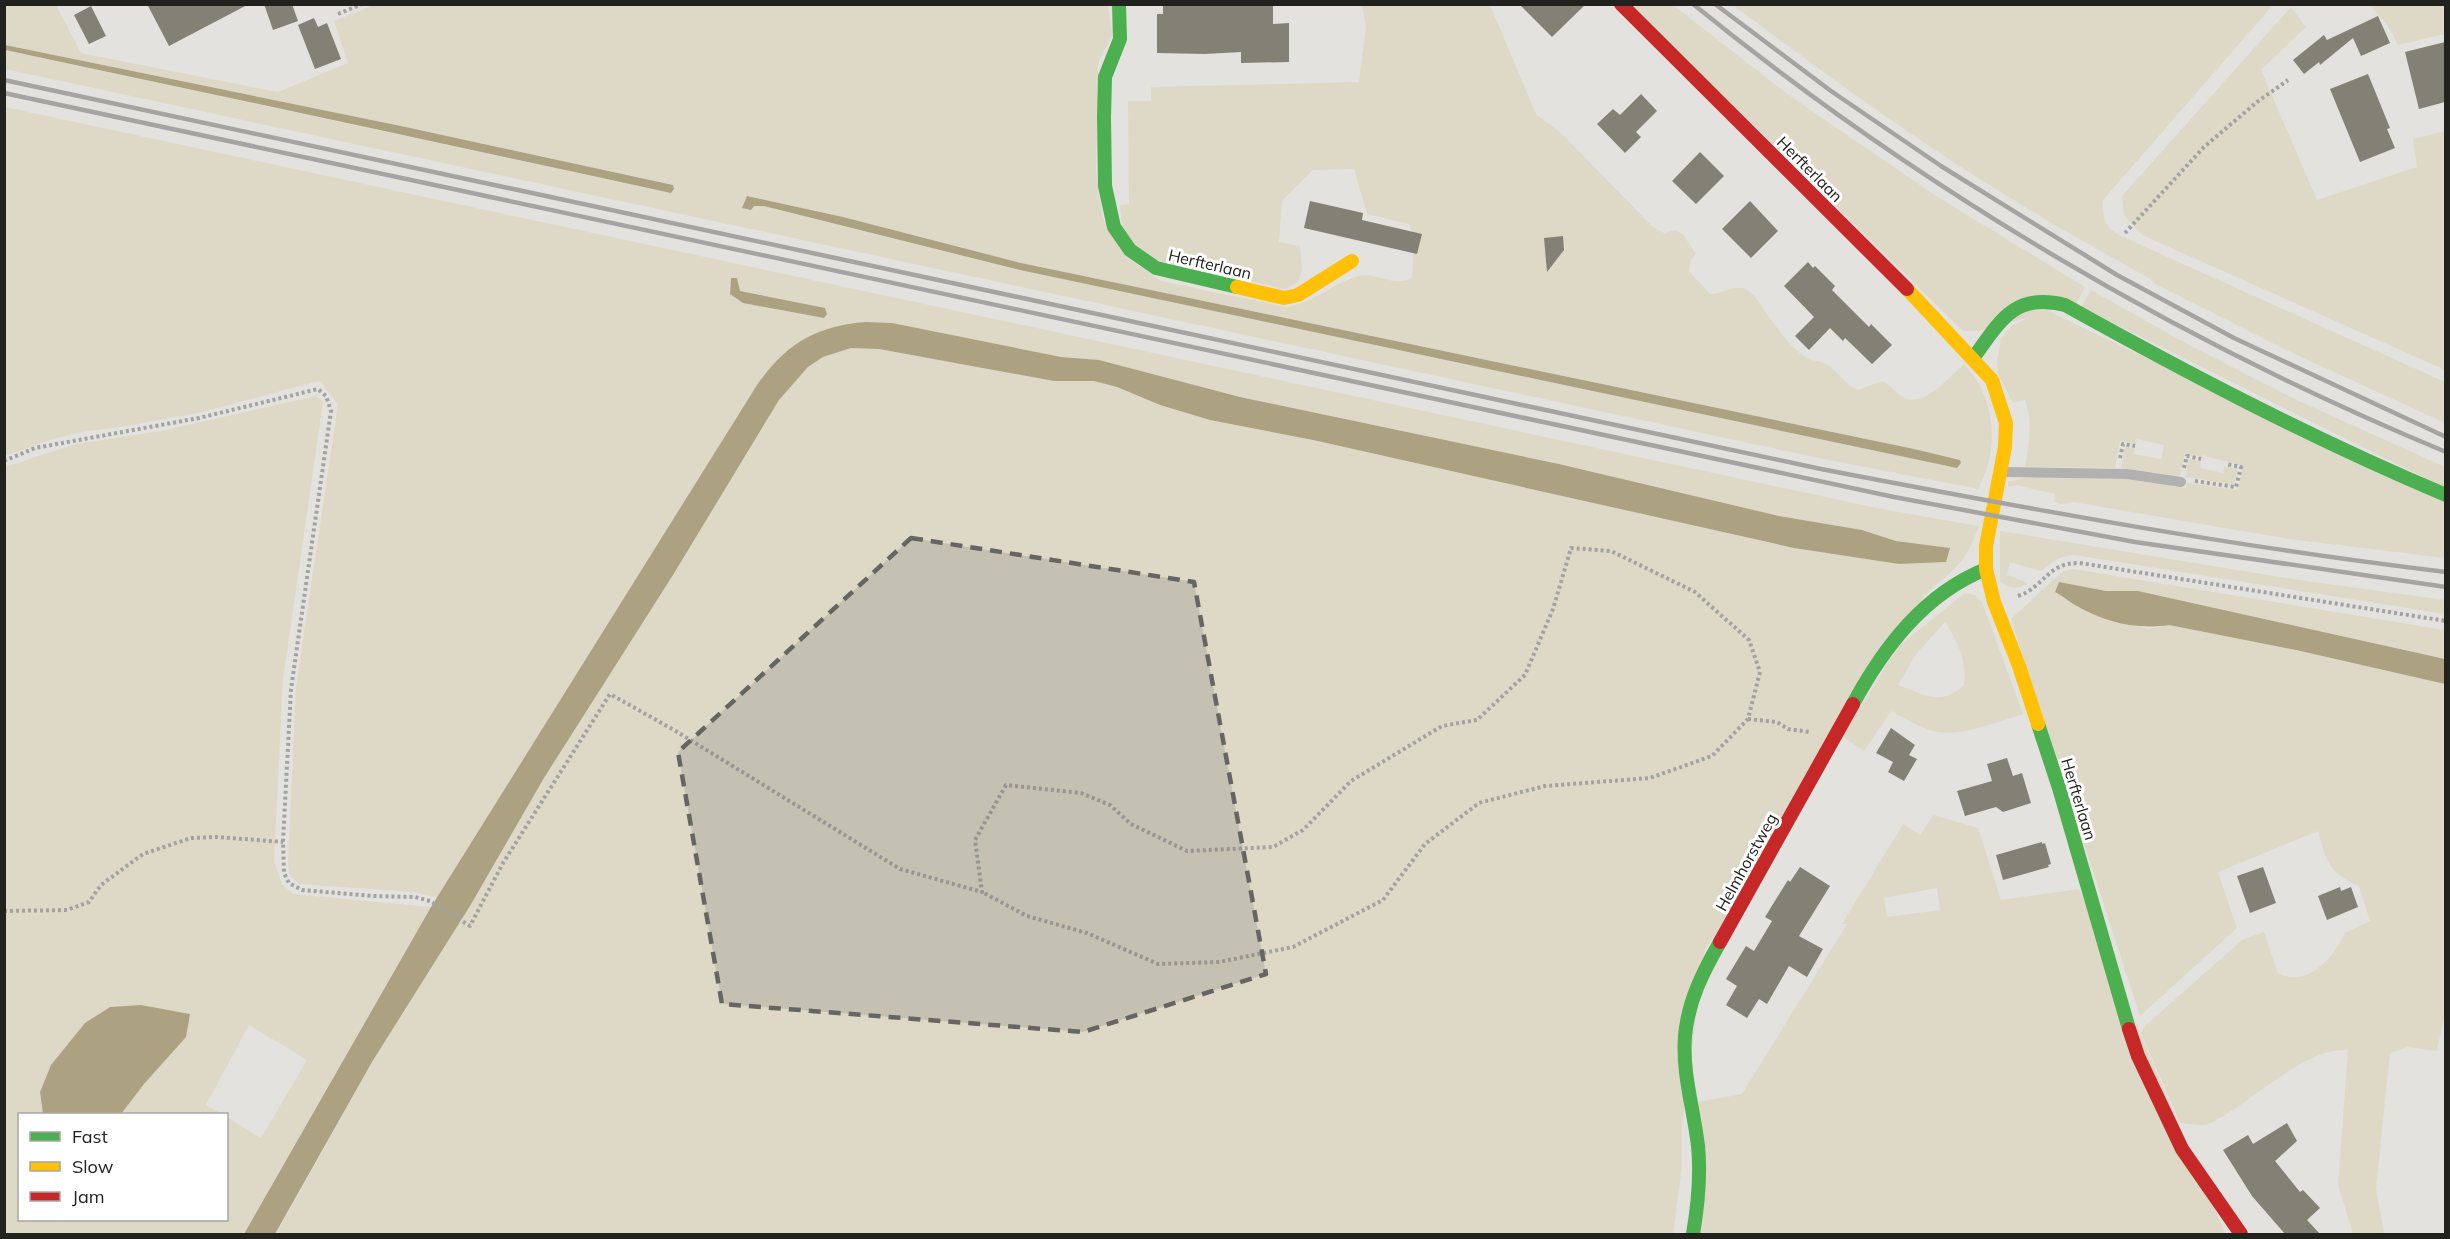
<svg xmlns="http://www.w3.org/2000/svg" width="2450" height="1239" font-family="Mulish,sans-serif">
	<style>
		.green { fill: #ded9c7; fill-rule: evenodd }
		.water { fill: #aca282 }
		.building { fill: #838176 }
		.lines { fill: none; stroke-linecap: round; stroke-linejoin: round }
		.path { stroke: #a2a2a1; stroke-width: 4; stroke-dasharray: 3 3; stroke-linecap: butt }
		.lane { stroke: #b2b1af; stroke-width: 10 }
		.fast { stroke: #4caf50; stroke-width: 14 }
		.slow { stroke: #ffc107; stroke-width: 14 }
		.jam { stroke: #c62828; stroke-width: 14 }
		.rail { stroke: #a5a4a2; stroke-width: 4.5 }
		.marked { fill: #656561; fill-opacity: 0.2; stroke: #656561; stroke-width: 4.5; stroke-dasharray: 12 8; stroke-linejoin: round }
		.labels { text-anchor: middle; stroke-width: 6; stroke-linejoin: round; paint-order: stroke }
		.street-label { font-size: 16px; fill: #21211e; stroke: #fff }
	</style>
	<rect width="100%" height="100%" fill="#e3e2de"/>
	<g class="green">
		<path d="M4,5H56L81,53L278,92L348,63L334,21L374,5H1108L1112,35L1098,62L1096,171L1102,215L1112,237L1132,261L1161,281L1286,307C1314,303 1333,283 1358,276C1376,271 1392,288 1412,278L1414,236L1409,224L1367,214L1354,169L1313,170L1282,201L1279,242L1300,246L1302,270L1298,282L1285,289L1155,260L1138,248L1127,234L1122,225L1120,205L1129,204L1128,101H1151V87L1359,82L1366,27L1362,5H1490L1536,114L1561,133L1653,227L1664,233L1675,230L1683,234L1696,254L1691,260L1689,271L1710,294C1721,295 1730,286 1742,288C1753,290 1761,306 1767,314C1778,329 1792,350 1808,359C1812,361 1817,360 1822,362C1836,368 1844,384 1858,390L1882,381C1891,385 1897,395 1905,398C1925,407 1950,376 1964,364C1996,397 2000,449 1978,489L1814,457L5,69V50L671,193L674,189L673,185L401,126L5,45ZM748,196L843,217L1021,263L1914,449L1960,460L1961,463L1957,468L1020,270L764,206L753,205L751,210L743,208Z"/>
		<polygon points="1631,5 1673,5 1786,93 1933,194 2085,287 2076,304 1979,331 1963,331"/>
		<path d="M1733,5H2273L2103,200C2102,217 2105,228 2121,236L2445,382V423L2286,350L2155,284L2150,279C2103,252 2055,226 2009,197C1913,139 1823,72 1733,5Z"/>
		<polygon points="2370,5 2445,5 2445,34 2398,45 2389,27"/>
		<polygon points="2291,7 2306,27 2261,70 2317,200 2417,167 2413,139 2445,131 2445,370 2142,235 2124,215 2122,196"/>
		<path d="M5,107L1877,508L1978,526C1969,562 1950,572 1924,596L1705,950L1682,1124V1166L1673,1234H276L372,1062L470,906L544,778L673,575L779,400L808,367L823,357L851,348L879,349L1054,381H1094L1116,387L1160,405L1210,420L1313,440L1794,548L1899,564L1946,562L1950,548L1896,541L1862,530L1779,516L1559,464L1240,397L1099,360L1061,357L892,323L766,372L438,898L414,892L299,884L289,874L288,861L296,687L338,404L320,382H315L203,412L133,425L82,432L53,439L5,456ZM729,284L737,286L739,291L824,318L743,303L730,294Z"/>
		<polygon points="2091,290 2189,345 2299,401 2445,467 2445,488 2081,307"/>
		<path d="M2046,310L2445,501V558L2289,539L2073,502L2061,504L2054,502L2055,494L2016,485L2008,487V482L2024,478L2126,479L2186,488L2187,483L2238,490L2243,466L2202,455V457L2185,454L2180,476L2121,468L2125,446L2135,448L2134,454L2161,459L2164,445L2137,439L2136,444L2120,441L2115,468L2025,467C2029,445 2033,421 2025,400L2013,403L1998,374L1997,362L2001,339L2011,326Z"/>
		<path d="M316,396L323,402L283,680L274,861L282,884L293,894L431,907L244,1234H5V467L76,444L161,431ZM141,1005L190,1014L121,1114H222L206,1105L249,1025L307,1060L261,1138L227,1117L226,1220H20V1114H43L40,1092Z"/>
		<polygon points="2189,459 2201,462 2200,468 2223,473 2225,466 2238,469 2234,484 2185,477"/>
		<path d="M2000,531L2299,580L2445,600V614L2075,555C2060,555 2051,563 2041,571L2010,562L2007,575L2028,583C2018,590 2009,589 2000,581Z"/>
		<path d="M2073,569L2445,630V659L2138,591H2106L2059,582L2056,592L2073,604L2094,613L2148,629L2169,625L2296,650L2445,684V1012L2437,1051L2408,1047L2390,1053L2376,1188L2384,1234H2353L2338,1185L2348,1050C2302,1047 2250,1106 2208,1124C2201,1127 2188,1123 2180,1123L2141,1033L2146,1025L2242,940L2264,932L2278,973C2307,989 2334,957 2345,933L2370,921L2359,886C2329,873 2326,861 2318,831L2218,872L2237,928L2140,1016L2011,619L2063,571Z"/>
		<path d="M1965,593L1975,595L1982,602L2023,714C1998,722 1959,738 1933,731C1918,727 1905,718 1891,711L1864,751L1842,736L1899,646ZM1945,622C1958,641 1967,662 1964,685C1939,707 1926,695 1898,685L1917,653Z"/>
		<path d="M1933,815L1978,828L2001,900L2079,889L2225,1233L2223,1234H1700L1698,1102L1742,1094L1847,924H1842L1903,824L1920,835ZM1937,888L1940,910L1887,917L1884,898Z"/>
	</g>
	<g class="water">
		<path d="M5,45L401,126L673,185L674,189L671,193C449,145 227,97 5,50Z"/>
		<polygon points="747,196 843,217 1021,263 1914,449 1960,460 1961,463 1957,468 1020,270 764,206 754,206 751,210 742,208"/>
		<polygon points="731,278 737,278 740,291 825,308 827,314 824,318 743,303 730,294"/>
		<path d="M866,322L892,323L1061,357L1099,360L1240,397L1559,464L1779,516L1862,530L1896,541L1950,548L1946,562L1899,564L1794,548L1313,440L1210,420L1160,405L1117,387L1094,381H1054L879,349L851,348L823,357L808,367L779,400L673,575L544,778L470,906L372,1062L275,1234H244L431,907L757,385C786,344 815,326 866,322Z"/>
		<path d="M2059,582L2106,591H2138L2445,659V684L2296,650L2169,625C2135,630 2104,622 2075,605C2068,601 2063,596 2055,592Z"/>
		<polygon points="141,1005 190,1014 186,1037 144,1084 121,1114 43,1114 40,1092 51,1065 85,1023 110,1007"/>
	</g>
	<g class="building">
		<polygon points="147,4 249,4 169,46"/>
		<polygon points="264,4 292,4 298,21 273,30"/>
		<polygon points="1163,4 1273,4 1273,24 1289,23 1289,62 1241,63 1241,52 1205,54 1157,53 1157,14 1163,14"/>
		<polygon points="1519,4 1586,4 1552,37"/>
		<polygon points="91,6 106,36 89,44 74,15"/>
		<polygon points="2378,16 2390,43 2361,56 2353,38 2320,65 2319,62 2304,74 2293,60 2324,35 2327,40"/>
		<polygon points="314,18 318,27 327,23 341,59 315,69 298,25"/>
		<polygon points="2445,42 2445,102 2419,109 2405,52"/>
		<polygon points="2368,74 2390,128 2387,129 2395,148 2360,162 2330,89"/>
		<polygon points="1641,94 1657,111 1636,132 1641,137 1625,153 1597,124 1613,109 1620,115"/>
		<polygon points="1700,152 1724,176 1696,204 1672,181"/>
		<polygon points="1310,201 1363,213 1362,220 1422,234 1417,254 1304,228"/>
		<polygon points="1750,201 1778,231 1751,258 1722,229"/>
		<polygon points="1563,236 1564,250 1547,272 1544,238"/>
		<polygon points="1808,262 1813,268 1815,266 1835,286 1832,290 1869,327 1871,324 1892,345 1872,364 1845,338 1843,341 1830,328 1809,350 1795,336 1814,317 1784,286"/>
		<polygon points="1891,728 1915,745 1909,755 1917,759 1904,781 1888,772 1893,762 1876,753"/>
		<polygon points="2007,758 2013,776 2022,773 2031,803 2003,812 1996,807 1965,816 1957,791 1992,781 1987,764"/>
		<polygon points="2042,842 2042,844 2045,843 2051,864 2048,865 2049,867 2003,880 1996,855"/>
		<polygon points="1800,867 1830,886 1799,936 1823,949 1807,977 1789,966 1767,1004 1759,999 1747,1018 1726,1005 1737,986 1726,979 1746,946 1754,951 1772,921 1765,917 1788,880 1790,882"/>
		<polygon points="2263,867 2276,903 2250,913 2237,876"/>
		<polygon points="2340,887 2341,891 2351,887 2358,907 2327,920 2318,896"/>
		<polygon points="2287,1123 2297,1141 2275,1161 2300,1192 2303,1190 2320,1208 2307,1220 2320,1234 2285,1234 2252,1196 2223,1150 2248,1135 2253,1144"/>
	</g>
	<g class="lines">
		<g class="path">
			<polyline points="338,14 362,4"/>
			<polyline points="2125,233 2204,147 2257,102 2288,80"/>
			<polyline points="2120,458 2123,444 2135,446"/>
			<polyline points="4,461 35,448 199,418 318,389 326,396 331,411 291,689 283,842 284,873 289,883 302,890 372,896 415,897 430,901 470,926 503,863 610,694 674,730 900,869 982,892 975,840 1006,785 1081,793 1110,805 1131,824 1187,851 1273,847 1303,830 1351,781 1442,726 1477,720 1525,675 1553,609 1571,548 1611,551 1695,592 1749,640 1760,672 1748,719 1712,756 1650,778 1545,786 1479,803 1425,844 1383,900 1293,947 1219,962 1158,964 1087,933 1027,916 982,892"/>
			<polyline points="2184,468 2187,456 2201,459"/>
			<polyline points="2195,481 2236,487 2241,467 2226,464"/>
			<path d="M2018,596C2045,587 2047,562 2080,563L2446,621"/>
			<polyline points="1748,719 1777,722 1788,729 1810,732"/>
			<polyline points="4,911 67,910 89,902 101,885 143,854 191,838 217,837 283,842"/>
		</g>
		<polyline class="lane" points="2002,472 2127,474 2181,482"/>
		<g class="fast">
			<polyline points="1119,4 1120,39 1105,77 1104,117 1105,186 1114,227 1130,250 1156,268 1237,287"/>
			<path d="M1974,357C2000,321 2015,292 2065,305C2189,374 2315,440 2446,495"/>
			<path d="M1853,704C1884,647 1924,594 1986,569"/>
			<polyline points="2038,724 2059,788 2129,1029"/>
			<path d="M1693,1234C1698,1205 1701,1176 1698,1146C1694,1110 1682,1074 1685,1036C1688,1001 1703,972 1720,942"/>
		</g>
		<g class="slow">
			<polyline points="1237,287 1284,298 1298,295 1352,261"/>
			<polyline points="1907,289 1992,380 2006,423 2005,447 1986,546 1986,569 1994,602 2019,666 2038,724"/>
		</g>
		<g class="jam">
			<polyline points="1621,4 1907,289"/>
			<polyline points="1720,942 1853,704"/>
			<polyline points="2129,1029 2138,1056 2182,1149 2241,1234"/>
		</g>
		<g class="rail">
			<path d="M1693,4C1919,188 2176,340 2446,452"/>
			<polyline points="1715,4 1831,91 1941,166 2117,275 2234,338 2446,437"/>
			<path d="M4,80L1821,469C2028,509 2236,547 2446,572"/>
			<polyline points="4,93 1894,497 2135,542 2446,587"/>
		</g>
	</g>
	<path class="marked" d="M911,538L1194,582L1266,974L1083,1032L722,1004L678,752Z"/>
	<g class="labels">
		<g class="street-label">
			<text transform="translate(1810 169) rotate(45)" y="6">Herfterlaan</text>
			<text transform="translate(1210 264) rotate(13)" y="6">Herfterlaan</text>
			<text transform="translate(2079 799) rotate(73)" y="6">Herfterlaan</text>
			<text transform="translate(1746 862) rotate(-61)" y="6">Helmhorstweg</text>
		</g>
	</g>
	<rect width="2450" height="1239" fill="none" stroke="#21211e" stroke-width="12"/>
	<rect x="18" y="1113" width="210" height="108" fill="#ffffff" stroke="#a6a6a5" stroke-width="1.5"/>
	<rect x="30" y="1132" width="30" height="9" fill="#4caf50" stroke="#a6a6a5" stroke-width="1.5"/>
	<text x="72" y="1143" font-size="18" fill="#21211e">Fast</text>
	<rect x="30" y="1162" width="30" height="9" fill="#ffc107" stroke="#a6a6a5" stroke-width="1.5"/>
	<text x="72" y="1173" font-size="18" fill="#21211e">Slow</text>
	<rect x="30" y="1192" width="30" height="9" fill="#c62828" stroke="#a6a6a5" stroke-width="1.5"/>
	<text x="72" y="1203" font-size="18" fill="#21211e">Jam</text>
</svg>
